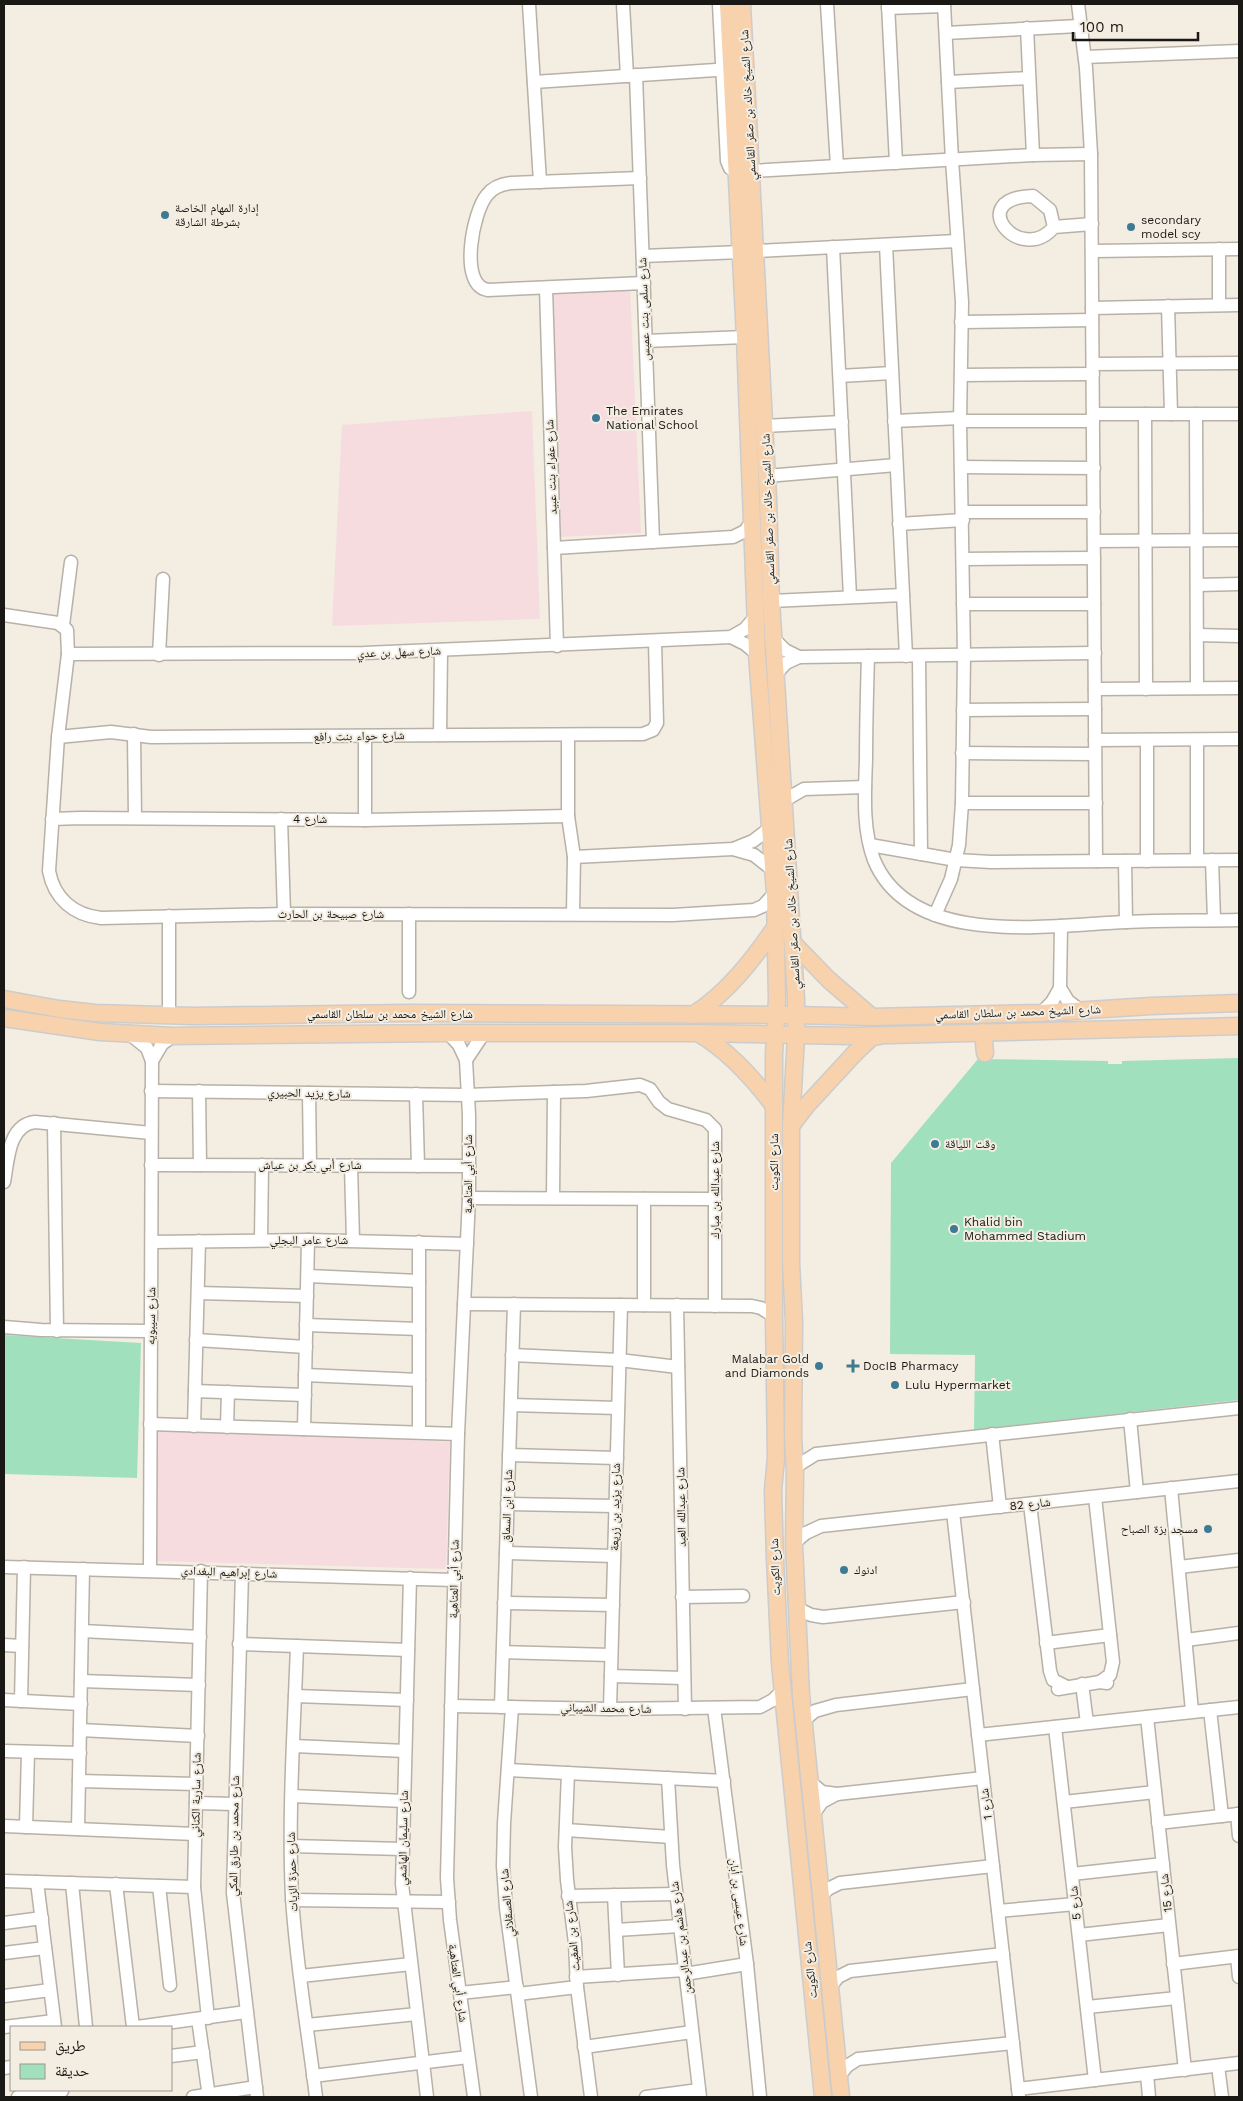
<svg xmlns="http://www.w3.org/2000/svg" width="1243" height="2101" font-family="'Work Sans','Noto Naskh Arabic',sans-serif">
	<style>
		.education { fill: #f7dcdf }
		.green { fill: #a1e0bd }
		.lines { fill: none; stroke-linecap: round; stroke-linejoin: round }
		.minor-casing { stroke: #b7b1a7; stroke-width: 15 }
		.major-casing { stroke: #cdcccc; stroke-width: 19 }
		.minor { stroke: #fff; stroke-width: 12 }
		.major { stroke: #f7d2ad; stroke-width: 16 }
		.poi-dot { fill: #3e7a91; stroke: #f3ede2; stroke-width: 2 }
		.labels { text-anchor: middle; stroke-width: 4; stroke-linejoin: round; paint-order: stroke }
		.street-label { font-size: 12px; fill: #1a1815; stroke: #f3ede2 }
		.poi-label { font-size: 12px; fill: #1a1815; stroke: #f3ede2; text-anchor: start }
	</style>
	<rect width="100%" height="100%" fill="#f3ede2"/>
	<g class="education">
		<polygon points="630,286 641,533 561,537 555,377 549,291"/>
		<polygon points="532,411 540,619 332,626 342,425"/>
		<polygon points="154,1427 450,1442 446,1569 154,1561"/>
	</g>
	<g class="green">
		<polygon points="1239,1058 1239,1400 974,1430 975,1355 890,1354 891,1163 978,1059 1108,1061 1108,1064 1122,1064 1122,1061"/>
		<polygon points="4,1335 141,1343 137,1478 4,1474"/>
	</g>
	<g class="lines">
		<defs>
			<g id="minor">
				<polyline points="529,4 540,182"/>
				<polyline points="623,4 627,76"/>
				<polyline points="719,4 727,161 730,168 737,173"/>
				<polyline points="827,4 837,166"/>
				<polyline points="888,4 896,163"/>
				<polyline points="1078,4 1086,68 1091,154 1096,861"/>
				<polyline points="888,8 944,6"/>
				<polyline points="1027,28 1033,155"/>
				<polyline points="946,33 1079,26"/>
				<polyline points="1085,57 1239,51"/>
				<polyline points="636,75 653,542"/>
				<polyline points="534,82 731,69"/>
				<polyline points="948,82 1029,78"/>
				<polyline points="751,171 1033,155 1091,154"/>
				<path d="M640,178L511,183C502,184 493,187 487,195C473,211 458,286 488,290L644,283"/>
				<path d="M1054,227L1050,210L1033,196C963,198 1020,267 1054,227L1092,224"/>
				<polyline points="886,245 906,656"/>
				<polyline points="833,247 850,597"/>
				<polyline points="755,251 957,241"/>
				<polyline points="1093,251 1239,249"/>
				<polyline points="643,256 741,252"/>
				<polyline points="546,288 557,646"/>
				<polyline points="1219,305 1219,249"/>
				<polyline points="1168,306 1171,414"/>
				<polyline points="1092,308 1239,305"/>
				<polyline points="961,322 1092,320"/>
				<polyline points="646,341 745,337"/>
				<polyline points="1093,364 1239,363"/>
				<polyline points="961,375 1093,374"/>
				<polyline points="840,376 892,373"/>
				<polyline points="1093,414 1239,414"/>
				<polyline points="1145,414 1146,689"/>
				<polyline points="1196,414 1197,688"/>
				<polyline points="894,421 960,418"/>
				<polyline points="960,421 1093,421"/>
				<polyline points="764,426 842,422"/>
				<polyline points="961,467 1094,468"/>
				<polyline points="767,476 896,465"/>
				<polyline points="963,512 1094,512"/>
				<polyline points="899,524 963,520"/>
				<polyline points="1094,541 1239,540"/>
				<polyline points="554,548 733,537 745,531 753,520"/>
				<polyline points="963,559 1094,558"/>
				<polyline points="1197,585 1239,584"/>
				<polyline points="771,601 903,595"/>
				<polyline points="963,604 1094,604"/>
				<path d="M4,615L58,623L67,630L68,654L58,737L49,871C54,898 73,915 101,918L284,914L673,915L754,910L763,906L775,893"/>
				<polyline points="63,625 71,562"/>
				<polyline points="1197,635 1239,636"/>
				<polyline points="731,637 745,644 757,654"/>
				<polyline points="774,639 785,650 799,657 1095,653"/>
				<polyline points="68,654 364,653 731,637 745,629 756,616"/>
				<polyline points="159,655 163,579"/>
				<path d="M868,656C867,690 866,724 866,759C865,792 862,828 874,860C911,949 1050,925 1126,922C1163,920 1201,921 1239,920"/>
				<polyline points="919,656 921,854"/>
				<polyline points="776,674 786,663 799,657"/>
				<polyline points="1095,689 1239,688"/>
				<polyline points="963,710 1095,709"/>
				<polyline points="134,734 135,818"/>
				<polyline points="440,735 441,650"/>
				<polyline points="568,735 568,816 574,857 573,913"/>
				<polyline points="58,737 111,732 151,737 643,734 653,730 657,723 655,641"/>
				<polyline points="1095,740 1239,739"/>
				<polyline points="1197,740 1197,860"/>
				<polyline points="962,753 1095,754"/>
				<polyline points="785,800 804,789 865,787"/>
				<polyline points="962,803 1096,803"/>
				<polyline points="52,819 81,818 365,820 568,816"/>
				<polyline points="281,819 284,914"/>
				<polyline points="365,820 365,736"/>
				<polyline points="870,845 956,860 991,862 1239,860"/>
				<polyline points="733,849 754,855 773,870"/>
				<polyline points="574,857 733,849 753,841 770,828"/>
				<polyline points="1212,860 1214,920"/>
				<polyline points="1125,861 1126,922"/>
				<polyline points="1147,861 1147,740"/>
				<polyline points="409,914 409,992"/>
				<polyline points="935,915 951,879 959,845 962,803 964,655 960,421 962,302 952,160 944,4"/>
				<polyline points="1060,988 1068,1001 1080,1010"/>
				<polyline points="1041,1013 1052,1002 1060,988 1061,926"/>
				<polyline points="169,1015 169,916"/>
				<polyline points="448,1033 459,1045 466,1060 469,1115 469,1198 458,1434 447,1878 450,1920 474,2097"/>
				<polyline points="131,1035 147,1048 152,1061 150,1570"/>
				<polyline points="466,1060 484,1033"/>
				<polyline points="152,1061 162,1044 173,1036"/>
				<polyline points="151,1091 466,1095 586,1091 640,1085 650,1089 659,1102 668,1109 706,1120 715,1129 715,1306"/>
				<polyline points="199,1091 200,1165"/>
				<polyline points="309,1093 310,1165"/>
				<polyline points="416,1094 418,1166"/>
				<polyline points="54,1123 57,1331"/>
				<polyline points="151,1165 469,1166"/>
				<polyline points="351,1166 353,1240"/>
				<path d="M4,1182C8,1161 8,1125 35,1122L151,1133"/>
				<polyline points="469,1198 715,1199"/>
				<polyline points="553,1198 554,1092"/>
				<polyline points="261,1240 262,1165"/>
				<polyline points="152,1242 308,1240 467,1244"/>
				<polyline points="419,1242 419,1432"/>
				<polyline points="308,1276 419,1281"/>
				<polyline points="198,1293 307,1296"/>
				<polyline points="464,1304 752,1306 761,1308 774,1316"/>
				<polyline points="644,1305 644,1199"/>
				<polyline points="677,1305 685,1709"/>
				<polyline points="306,1325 419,1329"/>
				<polyline points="4,1327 41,1330 150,1331"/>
				<polyline points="196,1340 306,1347"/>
				<polyline points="512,1355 619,1360 678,1367"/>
				<polyline points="305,1375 419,1380"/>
				<polyline points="195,1391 305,1395"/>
				<polyline points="511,1405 618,1408"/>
				<polyline points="1130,1419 1137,1492"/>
				<polyline points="150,1424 458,1434"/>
				<polyline points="194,1426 199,1241"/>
				<polyline points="227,1427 228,1392"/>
				<polyline points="304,1429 308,1240"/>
				<polyline points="992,1434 1000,1507"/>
				<polyline points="509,1455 617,1458"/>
				<polyline points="795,1473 797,1466 816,1454 1239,1408"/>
				<polyline points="1171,1488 1192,1711"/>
				<polyline points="1095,1497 1113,1662 1110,1675 1100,1682"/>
				<polyline points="507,1504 615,1506"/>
				<polyline points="1030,1504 1050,1671 1053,1680 1065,1686"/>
				<polyline points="953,1512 1019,2097"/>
				<polyline points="794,1543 806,1533 821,1526 1239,1481"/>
				<polyline points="506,1553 614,1556"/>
				<polyline points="4,1567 454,1580"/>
				<polyline points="1179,1567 1239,1560"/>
				<polyline points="201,1571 194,1887 208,2018"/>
				<polyline points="242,1573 233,1893 257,2097"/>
				<polyline points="410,1578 402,1884 427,2097"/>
				<polyline points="682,1597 743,1596"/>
				<polyline points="504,1603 613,1605"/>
				<polyline points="797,1608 811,1615 823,1617 964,1602"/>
				<polyline points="82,1631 200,1637"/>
				<polyline points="1186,1640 1239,1633"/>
				<polyline points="1046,1643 1110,1635"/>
				<polyline points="239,1644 408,1650"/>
				<polyline points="4,1645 22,1646"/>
				<path d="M297,1646C294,1730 288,1814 292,1897C296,1964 308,2031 316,2097"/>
				<polyline points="503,1652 611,1655"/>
				<polyline points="611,1676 684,1678"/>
				<polyline points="81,1681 199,1685"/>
				<polyline points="1082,1684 1087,1723"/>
				<polyline points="1058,1689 1100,1682 1107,1683"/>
				<polyline points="295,1696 407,1700"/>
				<polyline points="4,1700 81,1704"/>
				<polyline points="21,1701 24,1567"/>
				<polyline points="451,1706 610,1709 760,1707 773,1700 783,1690"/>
				<polyline points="501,1707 514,1304"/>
				<polyline points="512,1707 504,1823 503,1866 506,1908 531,2097"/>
				<polyline points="714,1708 747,1964 760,2097"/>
				<polyline points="610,1709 621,1305"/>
				<polyline points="1210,1710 1222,1816"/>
				<polyline points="1147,1717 1185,2070"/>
				<polyline points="803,1721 815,1711 836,1705 973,1689"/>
				<polyline points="1055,1727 1095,2080"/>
				<polyline points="80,1730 198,1736"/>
				<polyline points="978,1735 1239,1707"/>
				<polyline points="294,1746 405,1751"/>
				<polyline points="4,1751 80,1753"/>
				<polyline points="508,1770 724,1781"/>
				<polyline points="568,1773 565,1847 567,1880 575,1943 577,1987 591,2097"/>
				<polyline points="668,1778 673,1865 700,2097"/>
				<polyline points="79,1781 196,1784"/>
				<polyline points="809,1781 822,1792 837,1794 983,1778"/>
				<polyline points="292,1796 404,1801"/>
				<polyline points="1064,1802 1155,1792"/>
				<polyline points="196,1803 234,1804"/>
				<polyline points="1237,1814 1239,1836"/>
				<polyline points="812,1816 822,1802 837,1794"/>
				<polyline points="1158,1823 1239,1814"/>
				<polyline points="4,1826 195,1834"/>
				<polyline points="26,1827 28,1752"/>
				<polyline points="78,1829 83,1569"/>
				<polyline points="566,1830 671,1837"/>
				<polyline points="291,1846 402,1849"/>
				<polyline points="1072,1874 1163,1864"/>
				<polyline points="4,1881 194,1887"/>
				<polyline points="37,1882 55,2027"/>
				<polyline points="72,1883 86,2027"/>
				<polyline points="116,1884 133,2027"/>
				<polyline points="159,1886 170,1985"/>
				<polyline points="614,1895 618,1975"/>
				<polyline points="568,1896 676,1894"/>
				<polyline points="821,1896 828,1889 840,1883 993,1866"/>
				<polyline points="292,1900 449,1902"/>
				<polyline points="998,1911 1075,1904"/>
				<polyline points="4,1923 42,1918"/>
				<polyline points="616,1930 680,1926"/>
				<polyline points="1079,1935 1169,1925"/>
				<polyline points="4,1953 45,1948"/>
				<polyline points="1237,1957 1239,1977"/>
				<polyline points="1173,1964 1239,1956"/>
				<polyline points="685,1974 747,1964"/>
				<polyline points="301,1976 411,1964"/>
				<polyline points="576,1977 685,1970"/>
				<polyline points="830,1987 838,1977 850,1971 1003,1954"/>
				<polyline points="460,1993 517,1987"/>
				<polyline points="518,1994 577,1987"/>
				<polyline points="4,1996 50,1990"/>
				<polyline points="1087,2007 1177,1998"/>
				<polyline points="198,2019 209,2097"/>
				<polyline points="307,2025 417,2014"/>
				<polyline points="4,2027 54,2021"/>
				<polyline points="137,2027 246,2012"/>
				<polyline points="584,2047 692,2032"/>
				<polyline points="171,2056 203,2052"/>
				<polyline points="1218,2066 1222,2097"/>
				<polyline points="4,2068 11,2067"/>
				<polyline points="1147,2074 1149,2097"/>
				<polyline points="313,2076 468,2057"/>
				<polyline points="839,2076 847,2066 858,2059 1013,2043"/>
				<polyline points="1018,2089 1239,2063"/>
				<polyline points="18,2097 62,2091"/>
				<polyline points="193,2097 256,2087"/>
				<polyline points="646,2097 699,2090"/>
			</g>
			<g id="major">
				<polyline points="728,4 745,337 757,654 775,893 777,999 774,1055 774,1316 776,1458 773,1490 775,1559 780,1663 823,2097"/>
				<polyline points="742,4 768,498 771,601 796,999 796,1036 791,1126 791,1263 794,1322 793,1435 795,1473 794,1545 801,1695 841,2097"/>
				<polyline points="794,944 829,980 872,1017"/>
				<polyline points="4,999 59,1009 95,1013 193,1016 409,1013 796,1015 872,1017 1041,1013 1151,1006 1239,1003"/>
				<path d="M693,1015C727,993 753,960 776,926"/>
				<polyline points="4,1018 100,1032 173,1036 448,1033 698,1033 851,1036 1239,1026"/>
				<polyline points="983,1032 985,1053"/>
				<path d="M698,1033C729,1051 753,1078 774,1106"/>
				<polyline points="791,1126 807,1105 855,1053 872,1037 879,1036"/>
			</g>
		</defs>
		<use href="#minor" class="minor-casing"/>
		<use href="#major" class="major-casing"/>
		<use href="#minor" class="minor"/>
		<use href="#major" class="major"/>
	</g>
	<g class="poi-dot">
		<circle cx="165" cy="215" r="5"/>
		<circle cx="1131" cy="227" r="5"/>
		<circle cx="596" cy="418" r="5"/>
		<circle cx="935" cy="1144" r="5"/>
		<circle cx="954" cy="1229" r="5"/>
		<circle cx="819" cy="1366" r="5"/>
		<path d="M850.5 1358.5h5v5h5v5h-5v5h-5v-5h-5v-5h5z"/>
		<circle cx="895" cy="1385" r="5"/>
		<circle cx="1208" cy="1529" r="5"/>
		<circle cx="844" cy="1570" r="5"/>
	</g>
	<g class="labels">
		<g class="street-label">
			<text transform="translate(748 105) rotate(-93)" y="4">شارع الشيخ خالد بن صقر القاسمي</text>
			<text transform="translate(644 309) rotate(-92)" y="4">شارع سلمى بنت عميس</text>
			<text transform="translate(551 467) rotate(-92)" y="4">شارع عفراء بنت عبيد</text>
			<text transform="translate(768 509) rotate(-92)" y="4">شارع الشيخ خالد بن صقر القاسمي</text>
			<text transform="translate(399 652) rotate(-2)" y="4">شارع سهل بن عدي</text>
			<text transform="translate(359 736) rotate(-1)" y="4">شارع حواء بنت رافع</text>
			<text x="310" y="823">شارع 4</text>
			<text x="331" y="918">شارع صبيحة بن الحارث</text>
			<text transform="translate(792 914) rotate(-93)" y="4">شارع الشيخ خالد بن صقر القاسمي</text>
			<text transform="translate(1018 1012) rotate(-2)" y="4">شارع الشيخ محمد بن سلطان القاسمي</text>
			<text x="390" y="1018">شارع الشيخ محمد بن سلطان القاسمي</text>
			<text transform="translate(309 1093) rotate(1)" y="4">شارع يزيد الحبيري</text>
			<text transform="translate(774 1162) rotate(-90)" y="4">شارع الكويت</text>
			<text x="310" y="1169">شارع أبي بكر بن عياش</text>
			<text transform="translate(468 1174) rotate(-90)" y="4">شارع أبي العتاهية</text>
			<text transform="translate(715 1190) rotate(-90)" y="4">شارع عبدالله بن مبارك</text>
			<text x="309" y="1244">شارع عامر البجلي</text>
			<text transform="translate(151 1316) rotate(-89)" y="4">شارع سيبويه</text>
			<text transform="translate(1030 1504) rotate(-6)" y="4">شارع 82</text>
			<text transform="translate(507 1506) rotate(-88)" y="4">شارع ابن السماق</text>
			<text transform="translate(615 1507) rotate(-89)" y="4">شارع يزيد بن زريعة</text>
			<text transform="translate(681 1507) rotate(-91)" y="4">شارع عبدالله العبد</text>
			<text transform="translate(775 1567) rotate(-92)" y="4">شارع الكويت</text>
			<text transform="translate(229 1572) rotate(2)" y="4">شارع إبراهيم البغدادي</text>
			<text transform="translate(454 1579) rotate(-89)" y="4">شارع أبي العتاهية</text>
			<text transform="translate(606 1708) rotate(1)" y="4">شارع محمد الشيباني</text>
			<text transform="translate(196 1795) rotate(-89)" y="4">شارع سارية الكناني</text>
			<text transform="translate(986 1804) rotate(-97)" y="4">شارع 1</text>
			<text transform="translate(234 1836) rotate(-89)" y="4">شارع محمد بن طارق المكي</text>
			<text transform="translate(403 1838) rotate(-89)" y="4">شارع سليمان الهاشمي</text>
			<text transform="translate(292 1872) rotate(-92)" y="4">شارع حمزة الزيات</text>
			<text transform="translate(1166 1893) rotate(-96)" y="4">شارع 15</text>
			<text transform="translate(739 1902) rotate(83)" y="4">شارع عيسى بن أبان</text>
			<text transform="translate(507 1903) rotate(-95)" y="4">شارع العسقلاني</text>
			<text transform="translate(1075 1903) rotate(-96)" y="4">شارع 5</text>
			<text transform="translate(572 1936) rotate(-96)" y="4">شارع بن المغيث</text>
			<text transform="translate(681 1938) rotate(-97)" y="4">شارع هاشم بن عبدالرحمن</text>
			<text transform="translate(810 1970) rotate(-96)" y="4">شارع الكويت</text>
			<text transform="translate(458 1983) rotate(82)" y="4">شارع أبي العتاهية</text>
		</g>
		<g class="poi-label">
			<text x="175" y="212">إدارة المهام الخاصة<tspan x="175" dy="14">بشرطة الشارقة</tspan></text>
			<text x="1141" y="224">secondary<tspan x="1141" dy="14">model scy</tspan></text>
			<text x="606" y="415">The Emirates<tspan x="606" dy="14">National School</tspan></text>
			<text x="945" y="1148">وقت اللياقة</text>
			<text x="964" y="1226">Khalid bin<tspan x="964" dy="14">Mohammed Stadium</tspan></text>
			<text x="809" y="1363" text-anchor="end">Malabar Gold<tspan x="809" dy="14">and Diamonds</tspan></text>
			<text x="863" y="1370">DocIB Pharmacy</text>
			<text x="905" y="1389">Lulu Hypermarket</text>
			<text x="1198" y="1533" text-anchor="end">مسجد بزة الصباح</text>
			<text x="854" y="1574">ادنوك</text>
		</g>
	</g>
	<rect width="1243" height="2101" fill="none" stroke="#1a1815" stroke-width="10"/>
	<rect x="10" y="2026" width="162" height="65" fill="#f3ede2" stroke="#9c9890"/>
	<rect x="20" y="2042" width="25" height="8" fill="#f7d2ad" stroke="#9c9890"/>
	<text x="55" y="2051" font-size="15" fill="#1a1815">طريق</text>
	<rect x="20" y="2064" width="25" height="15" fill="#a1e0bd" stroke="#9c9890"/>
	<text x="55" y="2076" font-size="15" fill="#1a1815">حديقة</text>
	<path d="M1073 32v8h125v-8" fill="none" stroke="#1a1815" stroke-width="2.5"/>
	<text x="1080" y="32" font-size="15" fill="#1a1815" stroke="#f3ede2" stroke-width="4" paint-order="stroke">100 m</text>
</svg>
